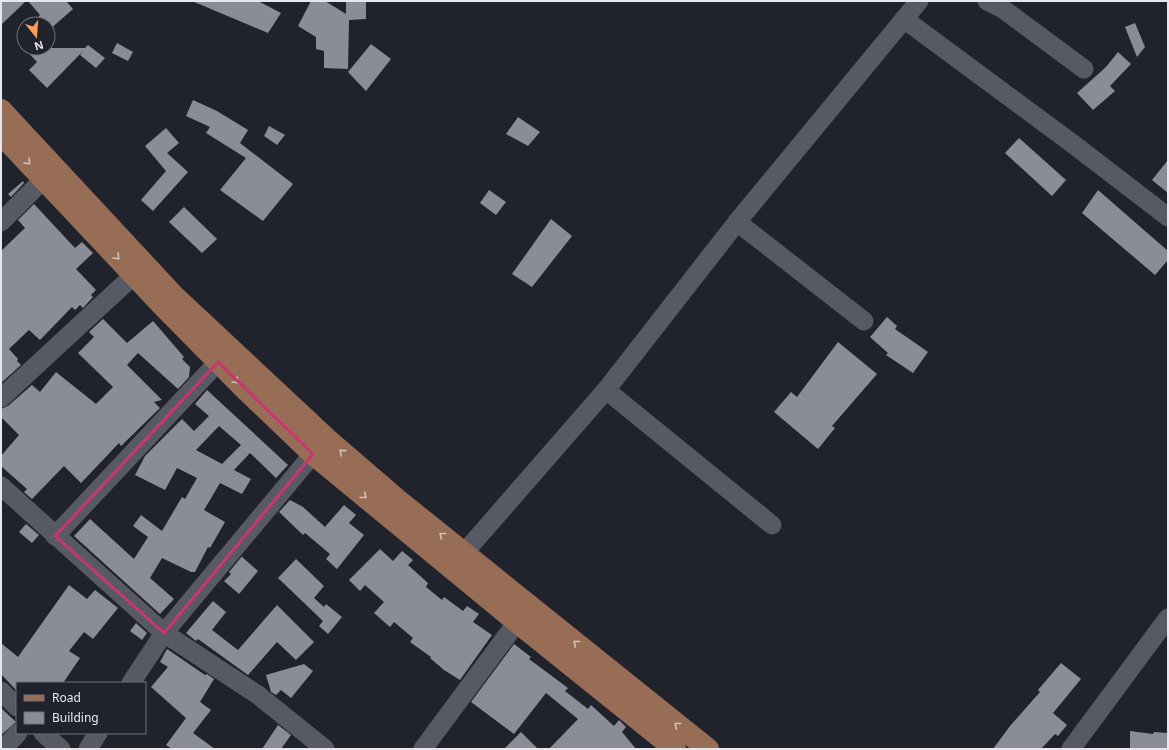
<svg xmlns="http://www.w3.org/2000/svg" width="1169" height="750" font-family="'Noto Sans',sans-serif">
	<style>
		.building { fill: #8a8c98; fill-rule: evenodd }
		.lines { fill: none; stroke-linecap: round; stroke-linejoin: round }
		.minor { stroke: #575964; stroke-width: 19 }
		.major { stroke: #986d56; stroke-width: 22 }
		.oneway { stroke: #cfc3c0 }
		.marked { fill: none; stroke: #c83771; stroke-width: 3; stroke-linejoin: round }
	</style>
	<rect width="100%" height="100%" fill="#21232c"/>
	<g class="building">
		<polygon points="1,1 26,1 1,25"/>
		<polygon points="28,1 66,1 73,9 48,31 48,24 42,24 37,19 40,15"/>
		<polygon points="192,1 258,1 281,13 268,33"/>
		<polygon points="311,1 325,1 346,14 346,1 366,1 366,19 349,20 348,69 324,68 324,51 316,49 316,37 298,26"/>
		<polygon points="1135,23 1145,47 1137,57 1125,27"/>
		<polygon points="117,43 133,52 128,61 112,53"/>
		<polygon points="371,44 391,59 366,91 348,72"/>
		<polygon points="88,45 105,58 96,68 80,55 84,50 47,88 29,70 37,62 24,48 85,48"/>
		<polygon points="1118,52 1131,64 1110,86 1115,91 1093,110 1077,93 1106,67"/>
		<polygon points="193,100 217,111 248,130 240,143 293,184 263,221 220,190 246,158 206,133 210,127 186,116"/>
		<polygon points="518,117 540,132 528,146 506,134"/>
		<polygon points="269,126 285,135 277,145 264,136"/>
		<polygon points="166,128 179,143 167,153 188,172 153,211 141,200 166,171 145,146"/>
		<polygon points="1019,138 1066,180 1052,196 1005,153"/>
		<polygon points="1168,160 1168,193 1152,180"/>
		<polygon points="23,181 24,183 11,197 8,194"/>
		<polygon points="489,190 506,202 496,215 480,203"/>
		<polygon points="1098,190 1168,251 1168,260 1155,275 1082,213"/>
		<polygon points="34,204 75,248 82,242 93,253 76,269 96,290 91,295 93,297 83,308 80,305 75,310 72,307 40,340 29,330 9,349 18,359 17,361 21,365 1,383 1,251 25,228 18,220"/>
		<polygon points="184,207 217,239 202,253 169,222"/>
		<polygon points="551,219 572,236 532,287 512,274"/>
		<polygon points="887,317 897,326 895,329 928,352 913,373 886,355 888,353 870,337"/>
		<polygon points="103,319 127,343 153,321 184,357 182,359 190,367 189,377 178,389 138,353 127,365 162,400 154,402 160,408 121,446 119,443 81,483 64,466 32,499 24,492 27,489 1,466 1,456 19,435 1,417 1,409 8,406 32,385 40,392 56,372 96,404 113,387 78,353 94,337 89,332"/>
		<polygon points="838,342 877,374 832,426 835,428 818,449 774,412 791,392 797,397"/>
		<path d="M207,390L288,465L276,478L250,453L234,470L251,479L242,494L220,483L204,510L225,522L210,548L208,547L195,572H191L162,558L150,578L174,599L160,614L74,536L90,519L134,559L148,537L133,526L141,515L162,531L182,497L185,499L197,478L177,468L165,490L135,475L145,456L182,419L194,431L209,416L195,404ZM219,426L241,445L222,464L196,450Z"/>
		<polygon points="290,500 303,507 325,527 344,505 356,515 349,523 364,535 337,569 326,559 330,554 305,533 303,535 279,512"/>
		<polygon points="26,524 39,535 32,543 19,532"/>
		<polygon points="380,549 393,561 402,551 413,560 408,565 428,583 426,587 442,600 444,597 463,611 467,606 479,614 473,622 492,635 460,680 444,670 430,658 431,657 410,642 413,638 394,622 390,627 374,613 384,602 365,585 360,591 349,580"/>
		<polygon points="243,555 242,557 258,571 239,594 224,581 231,574 229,572"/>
		<polygon points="296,559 324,586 314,598 324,607 326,604 342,617 328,634 319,626 323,621 278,578"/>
		<polygon points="69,585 87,599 95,590 118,608 93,639 84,632 69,651 80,658 63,683 17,683 17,691 1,674 1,643 18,657"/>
		<polygon points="213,601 226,612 212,630 238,650 277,605 314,642 296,660 277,642 248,675 198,639 196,641 186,633"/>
		<polygon points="136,623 147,633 142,640 130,631"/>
		<polygon points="514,644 531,657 529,659 568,688 565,691 588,709 591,705 614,726 619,720 626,727 622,732 636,749 549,749 578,719 546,693 514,734 471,702"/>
		<polygon points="167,649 205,675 207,674 214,679 200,702 211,710 193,733 215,749 172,749 166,745 186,718 151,687 168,667 160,662"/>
		<polygon points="1061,663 1081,679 1053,713 1067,725 1058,736 1055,734 1041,749 993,749 1010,726 1040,692 1038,690"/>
		<polygon points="304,664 313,671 291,698 281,690 276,695 271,692 266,675"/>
		<polygon points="1,708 16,722 1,735"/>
		<polygon points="278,725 291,735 281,749 262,749"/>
		<polygon points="1130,731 1153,734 1154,732 1168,733 1168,749 1130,749"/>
		<polygon points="521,732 538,749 504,749"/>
	</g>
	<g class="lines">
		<g class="minor">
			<polyline points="987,1 1003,9 1084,69"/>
			<polyline points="904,19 1073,144 1168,217"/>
			<polyline points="1,222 44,179"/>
			<polyline points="737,222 864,321"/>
			<polyline points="606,390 772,525"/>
			<polyline points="1,398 134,275"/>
			<polyline points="1,486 164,633 258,695 325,749"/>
			<polyline points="55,536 218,362"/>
			<polyline points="464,553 606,390 737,222 919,1"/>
			<polyline points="131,683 164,633 313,454"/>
			<polyline points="1,691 17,707"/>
			<polyline points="43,733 61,749"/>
			<polyline points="3,749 18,733"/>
			<polyline points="88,749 98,733"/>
			<polyline points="423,749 517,622"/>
			<polyline points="1071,749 1168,618"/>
		</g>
		<g class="major">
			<polyline points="1,110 174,296 327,439 399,501 708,749"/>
			<polyline points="1,134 163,306 244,388 313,454 517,622 675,749"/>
		</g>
	</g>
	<defs><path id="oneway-chevron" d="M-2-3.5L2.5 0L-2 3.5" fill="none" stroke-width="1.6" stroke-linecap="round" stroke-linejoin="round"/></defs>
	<g class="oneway">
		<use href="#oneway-chevron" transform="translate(28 162) rotate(47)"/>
		<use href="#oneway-chevron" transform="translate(117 257) rotate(47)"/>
		<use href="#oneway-chevron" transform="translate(236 381) rotate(45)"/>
		<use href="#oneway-chevron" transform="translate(342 452) rotate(-139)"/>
		<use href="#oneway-chevron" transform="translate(364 496) rotate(39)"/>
		<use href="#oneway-chevron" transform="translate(442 535) rotate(-141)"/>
		<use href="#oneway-chevron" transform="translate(576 643) rotate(-141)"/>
		<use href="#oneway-chevron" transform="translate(677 725) rotate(-141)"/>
	</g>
	<path class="marked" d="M218,362L313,454L164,633L55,536Z"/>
	<rect width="1169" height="750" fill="none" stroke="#e7e8ee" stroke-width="4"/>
	<rect x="16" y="682" width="130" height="52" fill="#21232c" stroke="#70727a"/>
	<rect x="24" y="695" width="20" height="6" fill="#986d56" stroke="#70727a"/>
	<text x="52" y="702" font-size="12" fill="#e7e8ee">Road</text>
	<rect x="24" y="712" width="20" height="12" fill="#8a8c98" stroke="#70727a"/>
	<text x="52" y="722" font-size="12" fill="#e7e8ee">Building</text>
	<g transform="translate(36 36) rotate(163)"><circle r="19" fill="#21232c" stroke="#70727a"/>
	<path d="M0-3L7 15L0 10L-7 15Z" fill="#ff9b59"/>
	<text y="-6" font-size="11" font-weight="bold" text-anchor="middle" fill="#e7e8ee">N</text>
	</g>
</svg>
